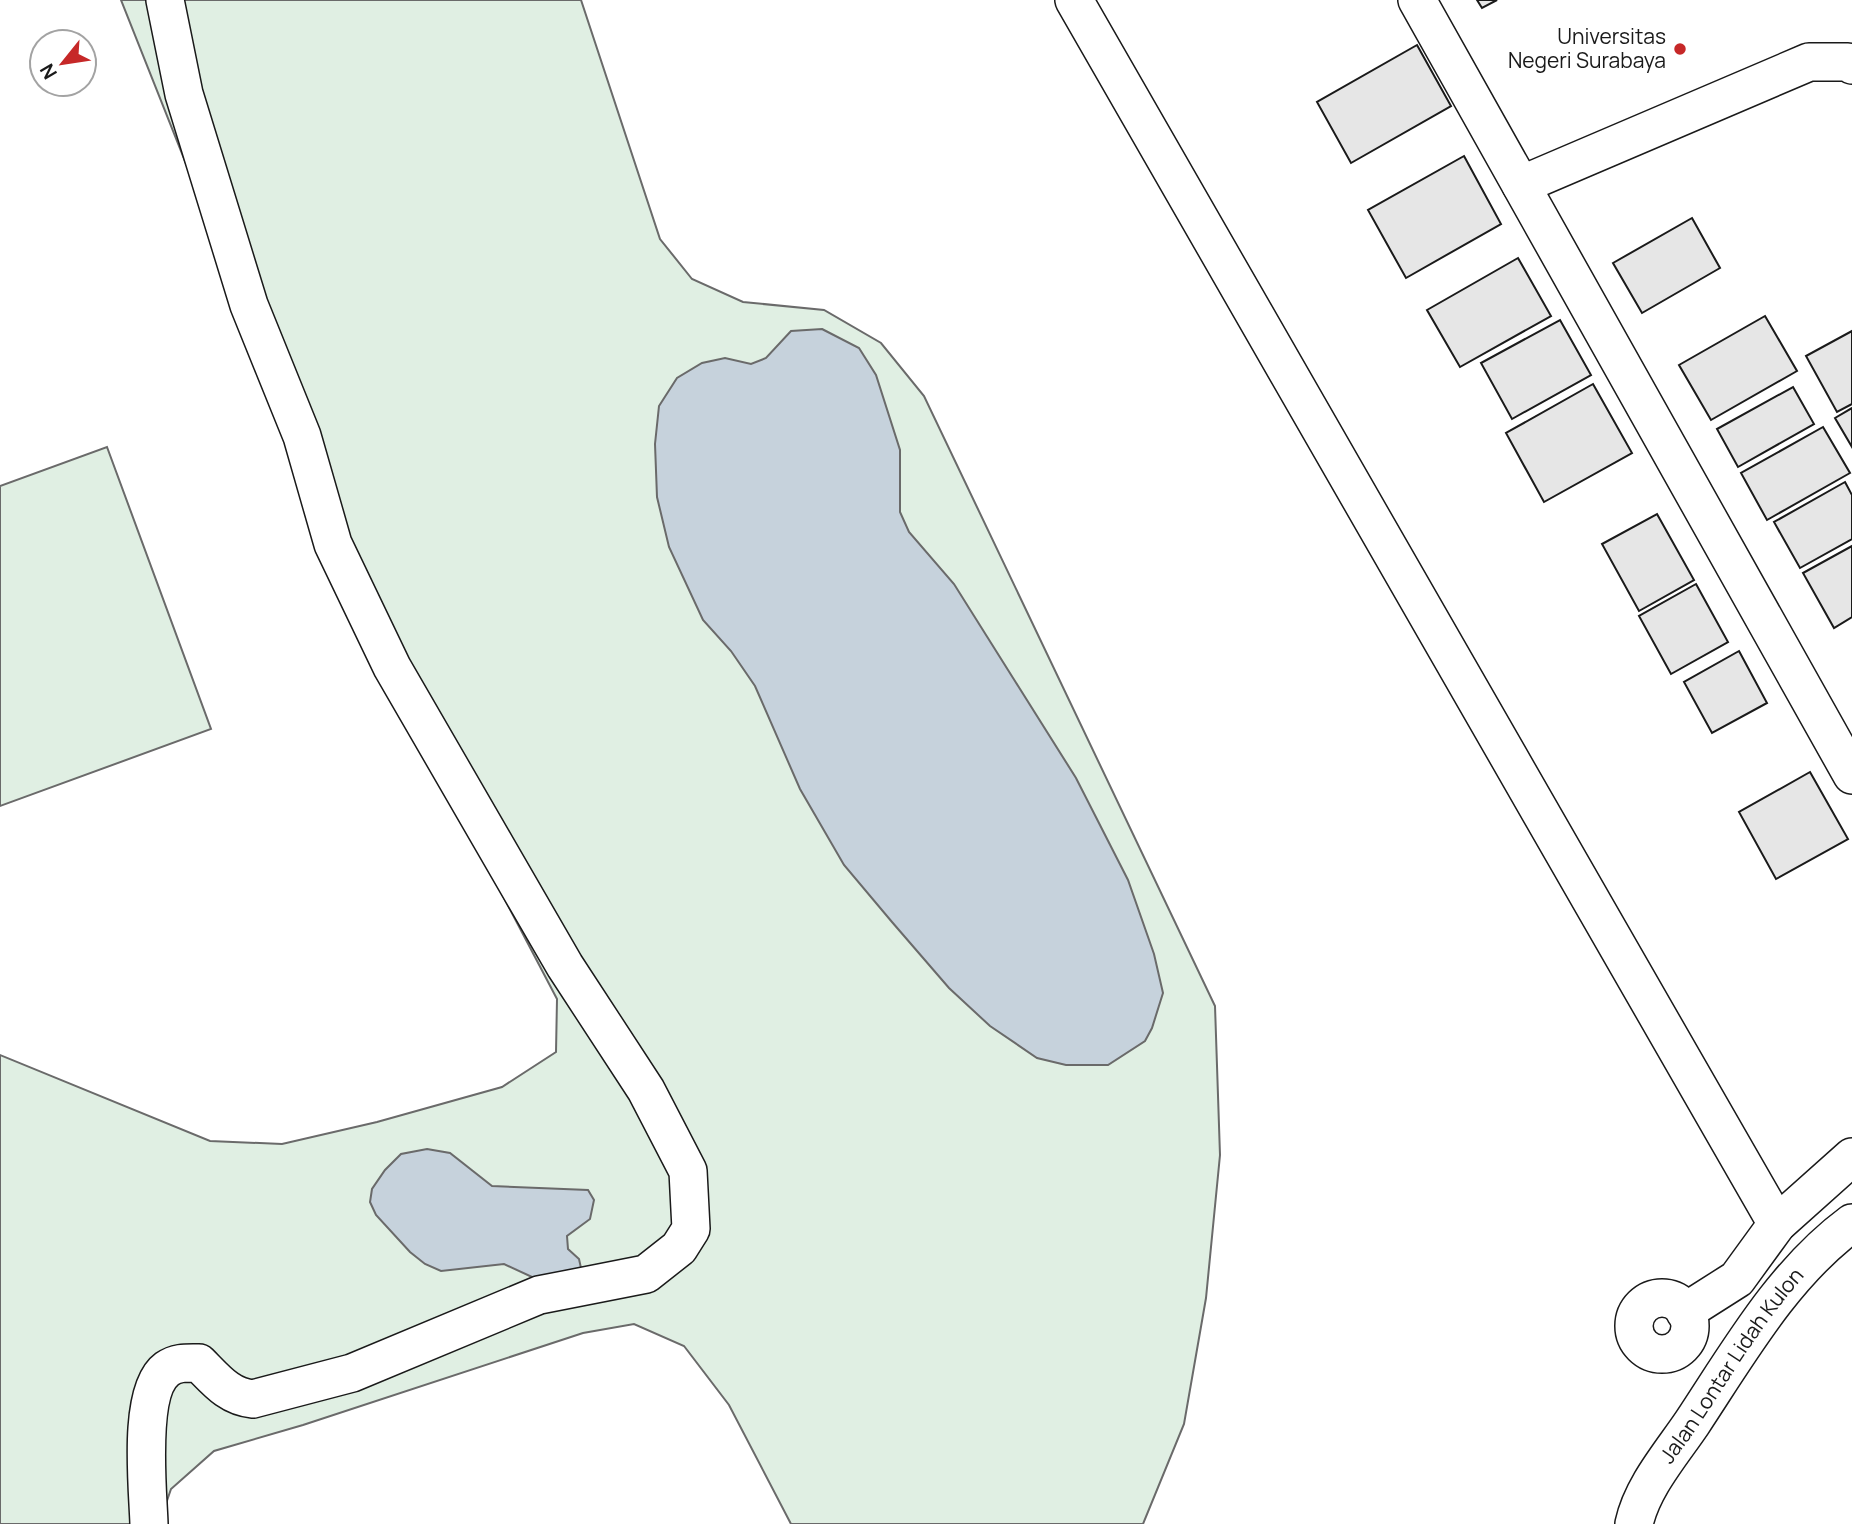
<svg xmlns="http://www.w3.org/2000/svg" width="1852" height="1524" font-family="Manrope,sans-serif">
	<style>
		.green { fill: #e0efe3; stroke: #6a6a6a; stroke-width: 2 }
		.water { fill: #c6d2dc; stroke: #6a6a6a; stroke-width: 2 }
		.building { fill: #e6e6e6; stroke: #1a1a1a; stroke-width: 2 }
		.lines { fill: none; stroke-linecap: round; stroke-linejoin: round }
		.minor-casing { stroke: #1a1a1a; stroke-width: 40 }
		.minor { stroke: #fff; stroke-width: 37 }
		.poi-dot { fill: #c62828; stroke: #fff; stroke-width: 2.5 }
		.labels { text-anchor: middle; stroke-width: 5; stroke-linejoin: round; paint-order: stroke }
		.poi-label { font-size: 21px; fill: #1a1a1a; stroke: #fff; text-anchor: end }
		.street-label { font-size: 21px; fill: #1a1a1a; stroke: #fff }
	</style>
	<rect width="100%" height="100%" fill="#fff"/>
	<g class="green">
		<polygon points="121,0 581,0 660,239 692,279 743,302 824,310 881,343 924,396 1215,1006 1220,1155 1206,1298 1184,1424 1143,1524 791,1524 729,1405 684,1346 634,1324 583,1333 303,1425 214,1451 171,1489 159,1524 0,1524 0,1055 210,1141 282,1144 377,1122 502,1087 556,1052 557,999 327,560 262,355"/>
		<polygon points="107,447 211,729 0,806 0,486"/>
	</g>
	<g class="water">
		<polygon points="822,329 859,348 876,375 900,450 900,512 909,532 954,584 1076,778 1128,880 1154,954 1163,993 1152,1028 1145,1041 1108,1065 1066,1065 1037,1058 990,1026 949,988 892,922 844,865 800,789 755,686 731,651 703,620 669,547 657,497 655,444 659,406 677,378 702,363 725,358 751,364 766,358 791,331"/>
		<polygon points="427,1149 450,1153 492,1186 588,1190 594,1200 590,1219 567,1236 568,1249 579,1259 581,1268 561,1283 532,1277 504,1264 441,1271 425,1264 410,1252 376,1215 370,1202 372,1189 385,1170 401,1154"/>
	</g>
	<g class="building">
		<polygon points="1477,0 1497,0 1482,8"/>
		<polygon points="1417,45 1451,106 1351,163 1317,102"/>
		<polygon points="1464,156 1501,224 1406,278 1368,210"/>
		<polygon points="1692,218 1720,268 1642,313 1613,263"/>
		<polygon points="1518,258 1551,316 1460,367 1427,310"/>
		<polygon points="1765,316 1797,371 1711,420 1679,365"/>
		<polygon points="1560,320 1591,375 1512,419 1481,363"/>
		<polygon points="1852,331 1852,404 1837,412 1806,356"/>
		<polygon points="1593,384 1632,453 1544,502 1506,433"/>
		<polygon points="1793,387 1814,424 1738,467 1717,429"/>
		<polygon points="1852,408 1852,447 1835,418"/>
		<polygon points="1823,427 1850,473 1767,520 1741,473"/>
		<polygon points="1845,482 1852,495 1852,539 1800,568 1774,522"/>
		<polygon points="1657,514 1694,580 1639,611 1602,544"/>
		<polygon points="1852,546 1852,617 1834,628 1803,573"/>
		<polygon points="1696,584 1728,642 1671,674 1639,616"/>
		<polygon points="1739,651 1767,703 1712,733 1684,682"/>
		<polygon points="1810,772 1848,839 1776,879 1739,812"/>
	</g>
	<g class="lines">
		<defs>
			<g id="minor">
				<polyline points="1074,0 1777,1224"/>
				<polyline points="1417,0 1852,775"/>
				<polyline points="1521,185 1809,62 1848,62 1852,65"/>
				<circle cx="1662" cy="1326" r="28"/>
				<polyline points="1685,1312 1737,1279 1777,1224 1852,1157"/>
				<path d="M149,1524C148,1490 137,1391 167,1369C177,1362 187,1363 199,1363C216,1380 229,1397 253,1399L352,1373L539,1295L646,1274L679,1248L691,1229L688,1171L646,1090L565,966L392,667L333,544L302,436L249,305L184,94L165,0"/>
				<path id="s1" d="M1634,1524C1642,1487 1671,1454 1692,1423C1739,1352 1783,1274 1852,1223"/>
			</g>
		</defs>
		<use href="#minor" class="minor-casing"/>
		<use href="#minor" class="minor"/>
	</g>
	<circle class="poi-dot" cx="1680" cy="49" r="7"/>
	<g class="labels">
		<g class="poi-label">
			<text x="1666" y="44">Universitas<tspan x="1666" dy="24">Negeri Surabaya</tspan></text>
		</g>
		<g class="street-label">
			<text dy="7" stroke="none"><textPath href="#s1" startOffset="187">Jalan Lontar Lidah Kulon</textPath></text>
		</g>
	</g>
	<g transform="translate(63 63) rotate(240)"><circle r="33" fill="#ffffff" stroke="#a3a3a3" stroke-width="2"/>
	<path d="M0-5L12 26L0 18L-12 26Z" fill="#c62828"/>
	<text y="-10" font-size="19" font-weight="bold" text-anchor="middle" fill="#1a1a1a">N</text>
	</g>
</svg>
